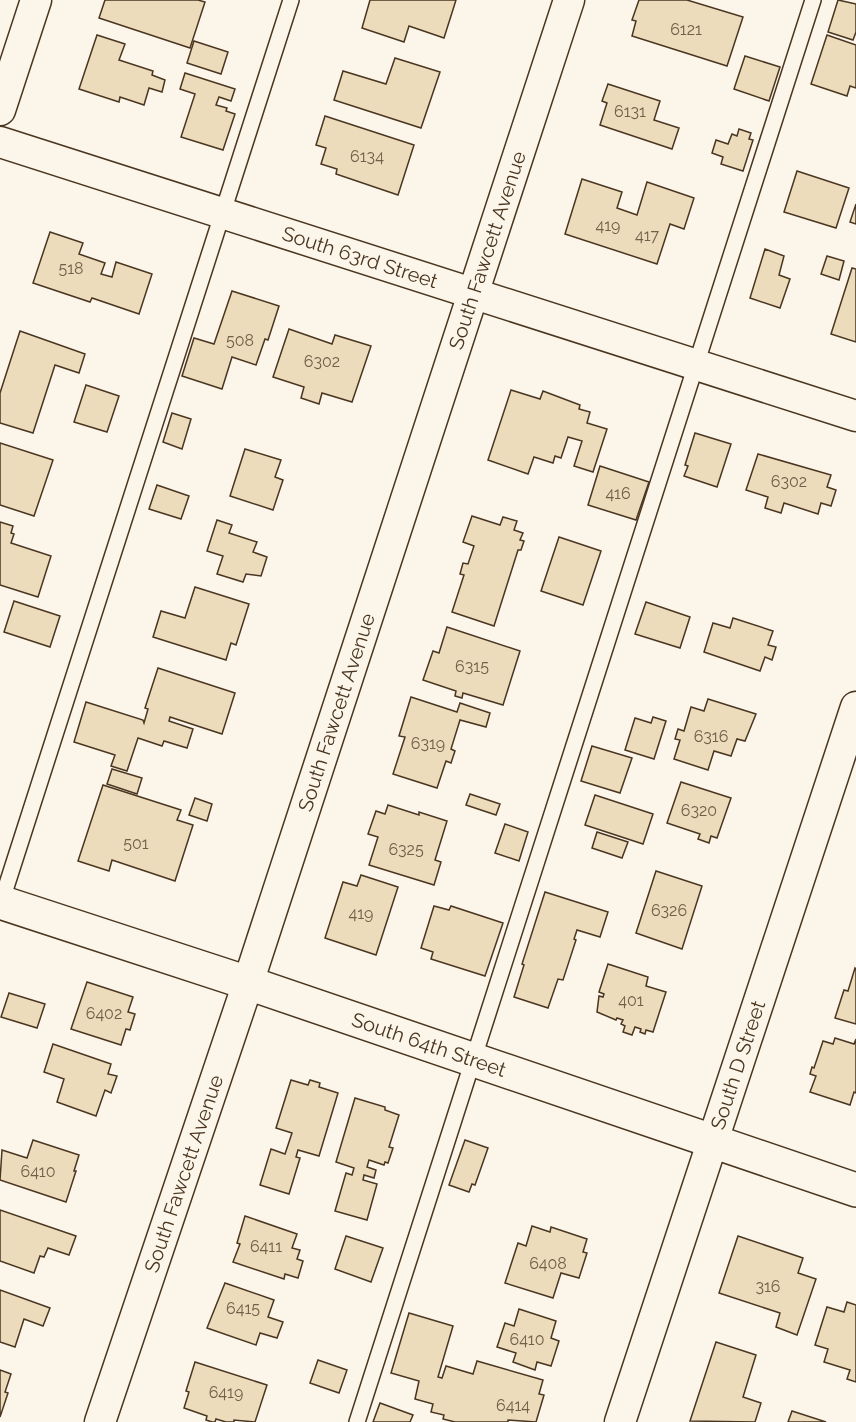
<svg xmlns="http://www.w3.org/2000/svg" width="856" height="1422" font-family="Raleway,sans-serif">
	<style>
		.building { fill: #ecdcbc; stroke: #4a3520; stroke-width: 1.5 }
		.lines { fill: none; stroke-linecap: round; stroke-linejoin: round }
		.lane-casing { stroke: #4a3520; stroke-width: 18 }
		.street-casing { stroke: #4a3520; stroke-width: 33 }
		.secondary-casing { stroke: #4a3520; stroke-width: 36 }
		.lane { stroke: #fbf6e9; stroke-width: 15 }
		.street { stroke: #fbf6e9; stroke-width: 30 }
		.secondary { stroke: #fbf6e9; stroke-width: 33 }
		.labels { text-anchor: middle; stroke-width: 4.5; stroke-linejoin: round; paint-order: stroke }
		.number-label { font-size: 16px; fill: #725f47 }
		.street-label { font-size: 20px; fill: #4a3520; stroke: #fbf6e9 }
	</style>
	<rect width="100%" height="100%" fill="#fbf6e9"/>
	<g class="building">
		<polygon points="105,0 198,0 205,2 190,48 99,18"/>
		<polygon points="370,0 456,0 444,38 409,26 404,42 362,28"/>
		<polygon points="639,0 687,0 743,17 727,66 632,36 636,21 632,20"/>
		<polygon points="838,0 856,4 856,32 853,40 828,32"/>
		<polygon points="97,35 125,44 119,60 153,71 152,75 165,80 162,92 149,88 144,105 120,97 119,102 79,89"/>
		<polygon points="827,35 856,45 856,88 850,86 847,96 811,84"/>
		<polygon points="194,41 228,52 221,74 187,63"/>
		<polygon points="745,56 780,67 769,101 734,89"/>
		<polygon points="395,58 440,72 421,128 334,100 343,71 386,84"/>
		<polygon points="185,73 235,89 231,101 219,97 216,105 227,108 226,111 235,114 223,150 181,137 195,94 180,89"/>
		<polygon points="608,84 660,101 654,120 679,128 672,149 600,125 607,103 602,101"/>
		<polygon points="325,116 414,145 398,195 336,174 337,169 321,164 326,148 316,145"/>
		<polygon points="739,129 751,133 749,139 753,140 743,171 721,164 723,157 712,153 716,140 728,144 732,134 737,136"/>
		<polygon points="797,171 849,188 836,228 784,212"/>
		<polygon points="582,179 622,192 617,208 637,215 647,182 694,198 684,229 670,224 657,264 565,234"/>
		<polygon points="856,204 856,224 850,222"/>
		<polygon points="50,232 83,243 79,254 105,263 101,274 112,277 116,262 152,274 139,314 92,298 90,302 33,283"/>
		<polygon points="765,249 784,256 779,275 790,279 780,308 750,298"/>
		<polygon points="827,256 844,261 839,280 821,274"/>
		<polygon points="852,268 856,269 856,342 831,334"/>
		<polygon points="232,291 279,306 268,340 265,339 256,365 232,357 222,389 182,376 194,338 214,344"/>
		<polygon points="289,329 332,344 335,335 371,346 352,402 322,393 319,404 301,398 304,387 273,377"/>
		<polygon points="20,331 85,354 79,373 55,365 33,433 0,423 0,393"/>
		<polygon points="86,385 119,396 107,432 74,422"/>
		<polygon points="511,390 540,399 543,391 580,405 579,409 590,412 587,423 607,429 593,472 574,466 582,441 568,437 561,458 555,456 553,463 534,457 528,474 488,460"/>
		<polygon points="172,413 191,419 182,449 163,442"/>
		<polygon points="695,433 731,444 717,487 684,476 688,466 685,465"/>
		<polygon points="0,443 53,460 34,516 0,505"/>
		<polygon points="245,449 281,460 275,477 283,480 273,510 230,496"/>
		<polygon points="758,454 831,475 827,487 836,490 831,506 821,503 818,514 784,503 781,513 765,508 768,497 746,490"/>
		<polygon points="600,466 649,482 636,520 588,505"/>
		<polygon points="157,485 189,496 181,519 149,509"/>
		<polygon points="472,516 500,525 503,517 517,521 514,530 523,533 520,540 524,541 521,550 518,550 494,626 452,612 464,575 460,574 463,563 468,564 474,546 463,542"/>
		<polygon points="217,520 232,525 229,533 257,542 253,552 267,557 261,576 246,574 243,582 217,574 223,556 207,551"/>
		<polygon points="0,522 13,526 11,533 14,534 11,543 51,556 38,597 0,585"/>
		<polygon points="559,537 601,551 583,605 541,591"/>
		<polygon points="195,587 249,604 236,645 231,643 226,660 153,637 161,611 185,618"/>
		<polygon points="14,601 60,616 50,647 4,632"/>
		<polygon points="646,602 690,617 680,648 635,634"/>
		<polygon points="733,618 773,631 768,645 776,647 772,660 765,657 760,671 704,652 713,623 730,628"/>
		<polygon points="447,627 520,651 503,705 463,693 462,698 455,696 456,691 423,680 433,651 439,653"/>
		<polygon points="158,668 235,693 222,734 170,717 169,721 193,729 187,748 164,741 162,746 138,738 127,771 111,766 115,755 74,742 86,702 143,720 144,723 148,709 145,708"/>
		<polygon points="411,697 457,712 460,703 490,713 486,727 460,720 451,749 455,751 451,763 446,761 437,788 393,774 405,737 399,736"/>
		<polygon points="708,699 756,714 745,741 737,739 731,756 714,751 708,770 674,759 680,740 675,739 678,729 684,731 691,707 704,711"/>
		<polygon points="653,717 666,721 654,759 625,750 635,718 651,723"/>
		<polygon points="592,746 632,758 620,793 581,781"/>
		<polygon points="112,769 142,778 137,794 107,784"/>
		<polygon points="681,782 731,798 717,838 711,836 709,843 698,839 700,834 667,823"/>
		<polygon points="103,785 181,810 177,820 193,825 175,881 112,860 109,871 78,861"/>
		<polygon points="470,794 500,804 496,815 466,805"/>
		<polygon points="595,795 653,814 643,844 585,825"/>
		<polygon points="195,798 212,804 207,821 189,815"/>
		<polygon points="388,805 419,815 419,812 447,821 435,860 441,862 434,885 369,865 378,837 368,834 376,811 385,814"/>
		<polygon points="505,824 528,832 519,861 495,853"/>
		<polygon points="597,832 628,842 622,858 592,848"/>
		<polygon points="656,871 702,886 682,949 636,933"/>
		<polygon points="361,875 398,887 376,955 325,938 343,882 357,886"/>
		<polygon points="545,892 608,912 600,937 577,930 574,939 576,940 563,980 558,979 548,1008 514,997 524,965 522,964"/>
		<polygon points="434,906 449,910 451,906 503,923 485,976 431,959 433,952 421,948"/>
		<polygon points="608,964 648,977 646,986 666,992 653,1032 646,1030 645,1034 640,1032 641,1029 635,1027 632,1035 623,1032 625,1026 621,1024 623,1020 617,1018 616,1020 597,1012 599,996 603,997 604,994 599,992"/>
		<polygon points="855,968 856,969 856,1024 835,1018 844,990 848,991"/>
		<polygon points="87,982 133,997 128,1012 135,1014 130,1030 126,1029 121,1045 71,1029"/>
		<polygon points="9,993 45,1004 37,1028 1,1017"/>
		<polygon points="835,1038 854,1044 856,1039 856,1093 854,1092 850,1105 810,1092 816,1076 810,1074 812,1067 814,1068 823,1041 833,1044"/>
		<polygon points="53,1044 111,1064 108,1074 117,1076 111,1093 105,1090 96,1116 57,1102 64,1079 44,1072"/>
		<polygon points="291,1080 308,1085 310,1080 320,1083 319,1087 338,1093 319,1156 298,1150 296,1157 300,1158 289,1194 260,1185 271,1149 285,1154 292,1133 276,1128"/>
		<polygon points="355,1098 385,1107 385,1110 399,1115 389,1147 393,1148 388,1163 385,1162 384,1165 369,1160 367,1167 376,1170 374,1178 364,1175 363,1180 377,1184 367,1220 335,1211 346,1173 352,1175 354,1168 336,1162"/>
		<polygon points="33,1140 79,1155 74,1171 76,1171 66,1202 0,1180 2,1150 27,1158"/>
		<polygon points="465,1140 488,1148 475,1185 472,1184 469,1192 449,1185"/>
		<polygon points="0,1210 76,1236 69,1255 48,1248 44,1257 40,1256 34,1273 0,1261"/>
		<polygon points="245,1216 297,1234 292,1248 300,1250 297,1259 303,1261 298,1278 285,1274 284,1279 233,1262 240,1244 237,1243"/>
		<polygon points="532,1226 550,1232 551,1227 587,1239 583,1252 587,1253 579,1278 561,1273 553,1298 505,1283 518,1243 526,1246"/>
		<polygon points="346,1236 383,1248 371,1282 335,1269"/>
		<polygon points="738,1236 803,1258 798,1273 816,1279 797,1335 776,1327 780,1313 719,1293"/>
		<polygon points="225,1283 274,1300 268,1317 283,1322 277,1338 260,1333 256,1345 207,1328"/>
		<polygon points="0,1290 50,1308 43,1326 24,1319 15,1347 0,1342"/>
		<polygon points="847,1302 856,1305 856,1382 847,1379 850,1370 824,1362 828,1349 815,1345 827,1307 844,1312"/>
		<polygon points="519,1309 556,1321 551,1338 559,1341 551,1366 537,1362 535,1370 513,1362 516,1353 497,1347 505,1323 514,1326"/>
		<polygon points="409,1313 453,1326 438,1377 442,1378 446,1366 473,1374 477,1361 543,1380 539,1394 544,1395 536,1422 508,1420 508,1422 455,1422 443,1419 444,1415 431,1412 433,1404 415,1399 419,1381 391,1373"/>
		<polygon points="716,1342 756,1355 743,1397 761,1403 755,1422 690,1421"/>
		<polygon points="318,1360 347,1370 339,1393 310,1383"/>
		<polygon points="195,1362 267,1385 255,1422 234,1420 234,1422 226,1422 216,1419 215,1422 212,1422 206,1420 207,1416 184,1408 189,1392 186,1391"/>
		<polygon points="0,1370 11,1374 5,1392 8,1393 0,1417"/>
		<polygon points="380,1403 413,1415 410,1422 373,1422"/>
		<polygon points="792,1411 826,1422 788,1422"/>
	</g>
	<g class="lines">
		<defs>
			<g id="lane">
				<polyline points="0,906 291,0"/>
				<polyline points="357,1422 813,0"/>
			</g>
			<g id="street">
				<polyline points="0,110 36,0"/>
				<path id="s1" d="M0,142L856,416"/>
				<path id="s2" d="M100,1422L248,983L569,0"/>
				<path id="s3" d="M620,1422L856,707"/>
			</g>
			<g id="secondary">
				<path id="s4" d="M0,902L248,983L856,1190"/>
			</g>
		</defs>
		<use href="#lane" class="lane-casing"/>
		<use href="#street" class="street-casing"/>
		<use href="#secondary" class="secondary-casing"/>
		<use href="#lane" class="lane"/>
		<use href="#street" class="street"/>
		<use href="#secondary" class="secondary"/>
	</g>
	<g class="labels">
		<g class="number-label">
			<text x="686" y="35">6121</text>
			<text x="630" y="117">6131</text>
			<text x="367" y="162">6134</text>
			<text x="608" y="231">419</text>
			<text x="647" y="241">417</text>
			<text x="71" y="274">518</text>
			<text x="240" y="346">508</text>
			<text x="322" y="367">6302</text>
			<text x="789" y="487">6302</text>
			<text x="618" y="499">416</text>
			<text x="472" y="672">6315</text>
			<text x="711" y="742">6316</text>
			<text x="428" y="749">6319</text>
			<text x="699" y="816">6320</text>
			<text x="136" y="849">501</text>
			<text x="406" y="855">6325</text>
			<text x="669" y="916">6326</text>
			<text x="361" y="919">419</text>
			<text x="631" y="1006">401</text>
			<text x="104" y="1019">6402</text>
			<text x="38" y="1177">6410</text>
			<text x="266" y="1252">6411</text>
			<text x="548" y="1269">6408</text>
			<text x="768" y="1292">316</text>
			<text x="243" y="1314">6415</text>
			<text x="527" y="1345">6410</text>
			<text x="226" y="1398">6419</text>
			<text x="513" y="1411">6414</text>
		</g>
		<g class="street-label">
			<text dy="7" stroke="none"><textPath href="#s2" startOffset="1234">South Fawcett Avenue</textPath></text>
			<text dy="7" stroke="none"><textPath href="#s1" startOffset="378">South 63rd Street</textPath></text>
			<text dy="7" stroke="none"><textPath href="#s2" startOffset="748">South Fawcett Avenue</textPath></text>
			<text dy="7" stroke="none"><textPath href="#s4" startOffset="452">South 64th Street</textPath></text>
			<text dy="7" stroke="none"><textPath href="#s3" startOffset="376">South D Street</textPath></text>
			<text dy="7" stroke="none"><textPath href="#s2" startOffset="262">South Fawcett Avenue</textPath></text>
		</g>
	</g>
</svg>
